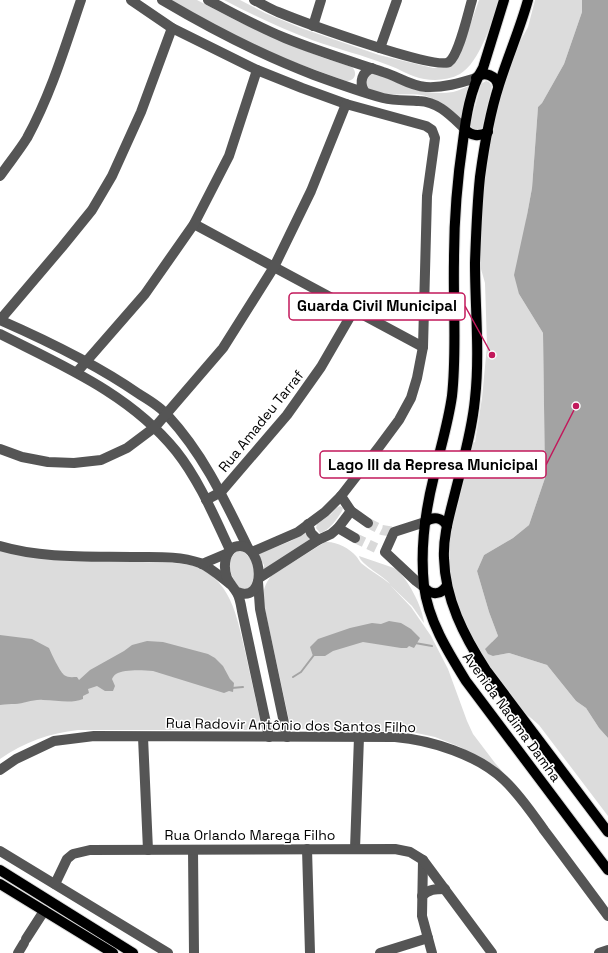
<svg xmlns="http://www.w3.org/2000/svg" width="608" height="953" font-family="'Space Grotesk',sans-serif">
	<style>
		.green { fill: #dcdcdc }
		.water { fill: #a3a3a3 }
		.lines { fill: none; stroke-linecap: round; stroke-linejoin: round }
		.stream { stroke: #a3a3a3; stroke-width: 2 }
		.minor-tunnel { stroke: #d9d9d9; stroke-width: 10; stroke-dasharray: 10 5; stroke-linecap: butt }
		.major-casing { stroke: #dbdbdb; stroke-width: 12 }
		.minor { stroke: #555; stroke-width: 10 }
		.major { stroke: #000; stroke-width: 10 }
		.labels { text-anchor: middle; stroke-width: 3; stroke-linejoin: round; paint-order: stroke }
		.street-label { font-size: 14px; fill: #000; stroke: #fff }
		.leader { fill: none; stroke: #c2185b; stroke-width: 1.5 }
		.callout-dot { fill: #c2185b; stroke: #fff; stroke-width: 1.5 }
		.callout { fill: #fff; stroke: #c2185b; stroke-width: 1.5 }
		.callout-label { font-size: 15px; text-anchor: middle; font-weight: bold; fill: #000 }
	</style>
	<rect width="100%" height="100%" fill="#fff"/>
	<g class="green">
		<path d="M170,0H197L239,22L284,42L321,57L352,67C358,73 355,81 346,81L277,56L233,35Z"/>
		<path d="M224,0H240L265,13L301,28L379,55L433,68H445L451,65L468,31L479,0H498C493,21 479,63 460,74C449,80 436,81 424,79C411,77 400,69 388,65C363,55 337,49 312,40C282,29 253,15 224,0Z"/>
		<polygon points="535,0 582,0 582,12 564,64 542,103 538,107 532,188 527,215 519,294 543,333 545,478 529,525 513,538 484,555 477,571 489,612 498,636 492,642 493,656 509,653 547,665 576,701 586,708 599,728 608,738 608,816 539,725 524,712 482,655 469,632 456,601 449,572 448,543 454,510 458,505 464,480 463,471 470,444 475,442 482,398 487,346 485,283 479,262 484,176 492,133 501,94 517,47 528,27"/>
		<path d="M375,73C400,84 424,97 453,92C459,91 464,87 470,86L462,121C451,113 439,100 426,96C406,91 383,100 365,86L366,74Z"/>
		<polygon points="486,81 489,82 492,86 482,128 477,131 471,128 470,125 481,84"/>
		<path d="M340,506L343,508L342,511C338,518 329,531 320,533L316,528L317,524L331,514L336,508Z"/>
		<polygon points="308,531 313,539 264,572 264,565 258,554 291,541"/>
		<path d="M325,542C336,541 349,548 356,556C358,558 359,561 361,563C370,571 381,576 390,584C384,576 361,565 359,556L394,568C407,576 423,608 424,623L412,606L390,585L411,607L431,636L448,669L467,721L473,734L495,763L509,779L479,758L460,747L435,737L412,732L297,729L290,725L263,600C263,590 265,584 271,576Z"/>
		<path d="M243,550L252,561L256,576L250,589L239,588C230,575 227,567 233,552Z"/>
		<path d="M0,551L48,559L173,563C179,563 186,564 191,565C231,577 237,617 245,651C250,674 255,697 260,719L256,727L252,730H78C50,733 24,742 0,759Z"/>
	</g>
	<g class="water">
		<polygon points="582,0 608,0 608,738 599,728 586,708 576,701 547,665 509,653 493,656 488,654 485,649 498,636 489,612 477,571 484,555 513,538 529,525 545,478 543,333 519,294 514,275 527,215 532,188 538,107 542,103 564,64 582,12"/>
		<polygon points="389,621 401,623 411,629 420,638 414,648 409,646 407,648 401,648 363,642 333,651 325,656 313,656 310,647 318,639 350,628 372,623 381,624"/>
		<path d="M0,635L32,639L49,648C52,655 59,670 64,675C68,678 73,677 77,677L79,680L90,670L124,651L132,645L147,641L163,642L208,654L215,658L223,666L230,679L234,683L233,692L229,691L224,693L153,671C143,670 124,669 116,674C114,675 113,677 112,679L115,686L113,691H105L97,686L88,689L89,693L83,696V699C70,704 57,700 43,700C33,699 24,704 15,704C10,704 6,704 0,705Z"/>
	</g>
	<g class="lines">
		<g class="stream">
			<polyline points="415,643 432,646"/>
			<polyline points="293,677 301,672 314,655"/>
			<polyline points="232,688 243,687"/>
		</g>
		<g class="minor-tunnel">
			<polyline points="368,523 382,530 394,532"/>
			<polyline points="355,538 376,548"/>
		</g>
		<defs>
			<g id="major">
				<path d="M504,0L483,68C470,89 466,117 463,141C457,181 454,220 454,260C453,306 457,351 452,396C448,424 440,449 434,476C425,512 420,549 424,586C428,620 448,652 466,681L608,870"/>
				<path d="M528,0C520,29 508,56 499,85C490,113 484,147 480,177C477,206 476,235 475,263C475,308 480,354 475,399C472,432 462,464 454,497C449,517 443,537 444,558C445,599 464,636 486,670L608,832"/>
				<path d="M476,78C484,70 497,76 498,86"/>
				<path d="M465,129C471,136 479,137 488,132"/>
				<path d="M425,522C433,516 442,517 447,526"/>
				<path d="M424,587C431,596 442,595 447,585"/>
				<polyline points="0,870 133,953"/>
				<polyline points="0,884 113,953"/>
			</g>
		</defs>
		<use href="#major" class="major-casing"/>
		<g class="minor">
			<polyline points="131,0 172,28 257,70 302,88 346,104 426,126 432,130 435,138 427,196 423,347 417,378 411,398 399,420 379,447 341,496 325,512 298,532 252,552"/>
			<path d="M162,0C211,29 261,55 314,75C336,83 361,92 383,98C395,101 407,100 419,101C439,102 451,116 465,129"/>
			<path d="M208,0C233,13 258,27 285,38C317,51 350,61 383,72C397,76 410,86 426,87C443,88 460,83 476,78"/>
			<path d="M254,0C262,4 270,9 278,12C300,21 435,71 449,62C459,55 468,13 472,0"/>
			<polyline points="313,26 321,0"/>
			<polyline points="380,48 397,0"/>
			<path d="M364,91C359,82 362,72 372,68"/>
			<path d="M0,176C9,163 19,151 27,138C51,94 65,47 81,0"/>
			<polyline points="194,224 423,347"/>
			<path d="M0,320C48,341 96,364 139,394C149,400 161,407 168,416C204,455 225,501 248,548"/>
			<polyline points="0,320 62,247 92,210 112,176 141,112 172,28"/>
			<path d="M0,334C63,366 130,394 176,451C199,480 214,516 230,550"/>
			<polyline points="77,372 145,294 194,224 229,156 257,70"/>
			<polyline points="0,449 22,457 48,462 74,463 101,460 127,448 155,427 223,348 274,267 311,191 346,104"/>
			<polyline points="341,496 351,511 368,523"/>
			<polyline points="206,500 221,492 287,415 321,367 354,310"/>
			<polyline points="308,524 311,533 318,540"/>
			<polyline points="338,528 355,538"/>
			<path d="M0,546C44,559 91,556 137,557C158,557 180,556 200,563C211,568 221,577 230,584"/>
			<polyline points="202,564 228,553"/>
			<polyline points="259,578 318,540 331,534 338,528 351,511"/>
			<polyline points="258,582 260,609 287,737"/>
			<polyline points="424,587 416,581 385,552 394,532 425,522"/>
			<path d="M237,592C268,604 263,546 240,546C224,546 223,567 227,578C230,584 234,588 237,593C240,598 241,605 242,611L269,737"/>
			<polyline points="143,737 148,850"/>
			<path d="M0,770L16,759L54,741L94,736L395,737C431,740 478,755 504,780C520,795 532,813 544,830C566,859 587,888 608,916"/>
			<polyline points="307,849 310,953"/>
			<polyline points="355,849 359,737"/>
			<polyline points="193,850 194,953"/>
			<polyline points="0,851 168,953"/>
			<polyline points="423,860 422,916 432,953"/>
			<polyline points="55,884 67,859 73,854 90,850 395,849 410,852 423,860 492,953"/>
			<path d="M422,896C429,889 435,889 445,889"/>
			<polyline points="26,939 44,911"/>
			<polyline points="18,953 24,943"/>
			<polyline points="380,953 428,938"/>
			<polyline points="599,953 608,950"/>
		</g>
		<use href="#major" class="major"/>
	</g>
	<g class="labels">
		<g class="street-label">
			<text transform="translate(261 421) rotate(-51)" y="5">Rua Amadeu Tarraf</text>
			<text transform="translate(512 717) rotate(54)" y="5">Avenida Nadima Damha</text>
			<text transform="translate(291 725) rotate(1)" y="5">Rua Radovir Antônio dos Santos Filho</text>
			<text x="250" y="840">Rua Orlando Marega Filho</text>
		</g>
	</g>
	<path class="leader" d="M492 355L465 306M576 406L546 465"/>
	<g class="callout-dot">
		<circle cx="492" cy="355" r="4"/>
		<circle cx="576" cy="406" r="4"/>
	</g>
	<g class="callout">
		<rect x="289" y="293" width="176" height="27" rx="4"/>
		<rect x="320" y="451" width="226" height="27" rx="4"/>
	</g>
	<g class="callout-label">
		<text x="377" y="311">Guarda Civil Municipal</text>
		<text x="433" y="470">Lago III da Represa Municipal</text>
	</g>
</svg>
